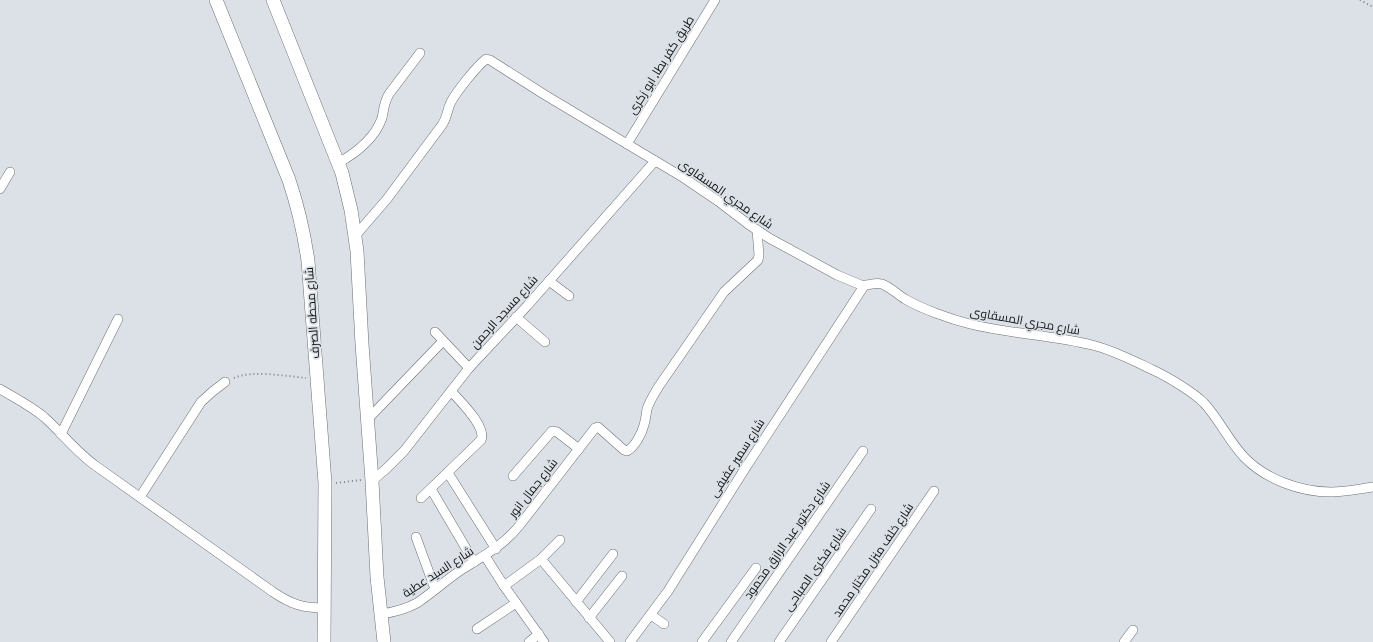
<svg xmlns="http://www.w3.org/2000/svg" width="1373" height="642" font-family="Cabin,Cairo,sans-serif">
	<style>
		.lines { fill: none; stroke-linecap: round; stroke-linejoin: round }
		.street-casing { stroke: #6b7074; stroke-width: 10 }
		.secondary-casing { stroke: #6b7074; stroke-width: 14 }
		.path { stroke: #7d8285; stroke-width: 2; stroke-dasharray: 1 3; stroke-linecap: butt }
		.street { stroke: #fff; stroke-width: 9 }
		.secondary { stroke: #fff; stroke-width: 13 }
		.labels { text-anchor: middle; stroke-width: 3.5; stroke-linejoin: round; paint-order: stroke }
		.street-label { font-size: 12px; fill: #0f1113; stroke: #dbe1e6 }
	</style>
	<rect width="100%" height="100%" fill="#dbe1e6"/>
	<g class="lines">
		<defs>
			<g id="street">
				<polyline points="627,144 715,0"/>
				<path d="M338,163C356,153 375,138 382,118C384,109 384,102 389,94L420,53"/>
				<polyline points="0,189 10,172"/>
				<path d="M355,236L387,199L442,125C447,118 447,110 451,102C457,91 476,67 486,59L490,60L545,95L684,178L718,201L748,224L769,238L837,275L861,285C868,286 874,282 882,284C890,287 897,294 905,299C922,309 950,319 970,324C1010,334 1052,335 1092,345C1113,350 1134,361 1153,370C1168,377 1193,392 1204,403C1219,419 1228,440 1244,457C1265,479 1300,492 1331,492C1345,492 1359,489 1373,487"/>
				<polyline points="549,281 569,296"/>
				<polyline points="516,317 545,342"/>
				<polyline points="435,332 469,368"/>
				<path d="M0,389C15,398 31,406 44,417C62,433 76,452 96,466L273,592C291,604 302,608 324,608"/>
				<polyline points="367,420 443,341"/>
				<polyline points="61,434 118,319"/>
				<polyline points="448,473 496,549"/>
				<polyline points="513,476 552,431 557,432 579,449"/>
				<polyline points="372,481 387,468 404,451 469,368 527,306 655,161"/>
				<polyline points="431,489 474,562"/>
				<polyline points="140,497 201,402 212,392 225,382"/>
				<path d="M421,498L481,440C487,427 460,401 451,391"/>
				<polyline points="416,537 435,589"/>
				<polyline points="485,556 504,586 544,642"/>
				<polyline points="541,559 610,642"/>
				<polyline points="504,586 541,559 560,540"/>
				<polyline points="576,602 613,554"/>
				<path d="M382,614C394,612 406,609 417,603C432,593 446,580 461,570C483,556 503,546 519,526L595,428L598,427L624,450L627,451C635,447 642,433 644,425C646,419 646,414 647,409C650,400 655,393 659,386L724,292L758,260L759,255L757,230"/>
				<polyline points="651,615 664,624"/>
				<polyline points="589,618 622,576"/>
				<polyline points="477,629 516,603"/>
				<polyline points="529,642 539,634"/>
				<polyline points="630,642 668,591 746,467 864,286"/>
				<polyline points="702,642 756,568"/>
				<polyline points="731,642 863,451"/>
				<polyline points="779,642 871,509"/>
				<polyline points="831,642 934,491"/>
				<polyline points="1124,642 1133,630"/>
			</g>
			<g id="secondary">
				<path d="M216,0L289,180C298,207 304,233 308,261L325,483L324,642"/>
				<polyline points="273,0 342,173 351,210 357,251 362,344 372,481 377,577 384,642"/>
			</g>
		</defs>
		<use href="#street" class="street-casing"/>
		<use href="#secondary" class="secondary-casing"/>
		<g class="path">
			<polyline points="1360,0 1373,7"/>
			<path d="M234,378C251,370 286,376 306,378"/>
			<polyline points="336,483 361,480"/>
		</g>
		<use href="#street" class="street"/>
		<use href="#secondary" class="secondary"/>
	</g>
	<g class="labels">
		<g class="street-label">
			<text transform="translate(661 65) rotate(-58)" y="4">طريق كفر بطا, ابو زكرى</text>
			<text transform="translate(726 194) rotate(35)" y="4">شارع مجري المسقاوى</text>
			<text transform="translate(504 312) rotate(-48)" y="4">شارع مسجد الرحمن</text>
			<text transform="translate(312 313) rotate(-94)" y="4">شارع محطه الصرف</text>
			<text transform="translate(1025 321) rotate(10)" y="4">شارع مجري المسقاوى</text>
			<text transform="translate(737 458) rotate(-57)" y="4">شارع سمير عفيفى</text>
			<text transform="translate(533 488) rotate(-52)" y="4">شارع جمال انور</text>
			<text transform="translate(787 540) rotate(-55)" y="4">شارع دكتور عبد الرازق محمود</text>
			<text transform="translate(873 560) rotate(-56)" y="4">شارع خلف منزل مختار محمد</text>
			<text transform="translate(815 569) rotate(-55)" y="4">شارع فكرى الصباحى</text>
			<text transform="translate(438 572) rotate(-33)" y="4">شارع السيد عطية</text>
		</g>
	</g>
</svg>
